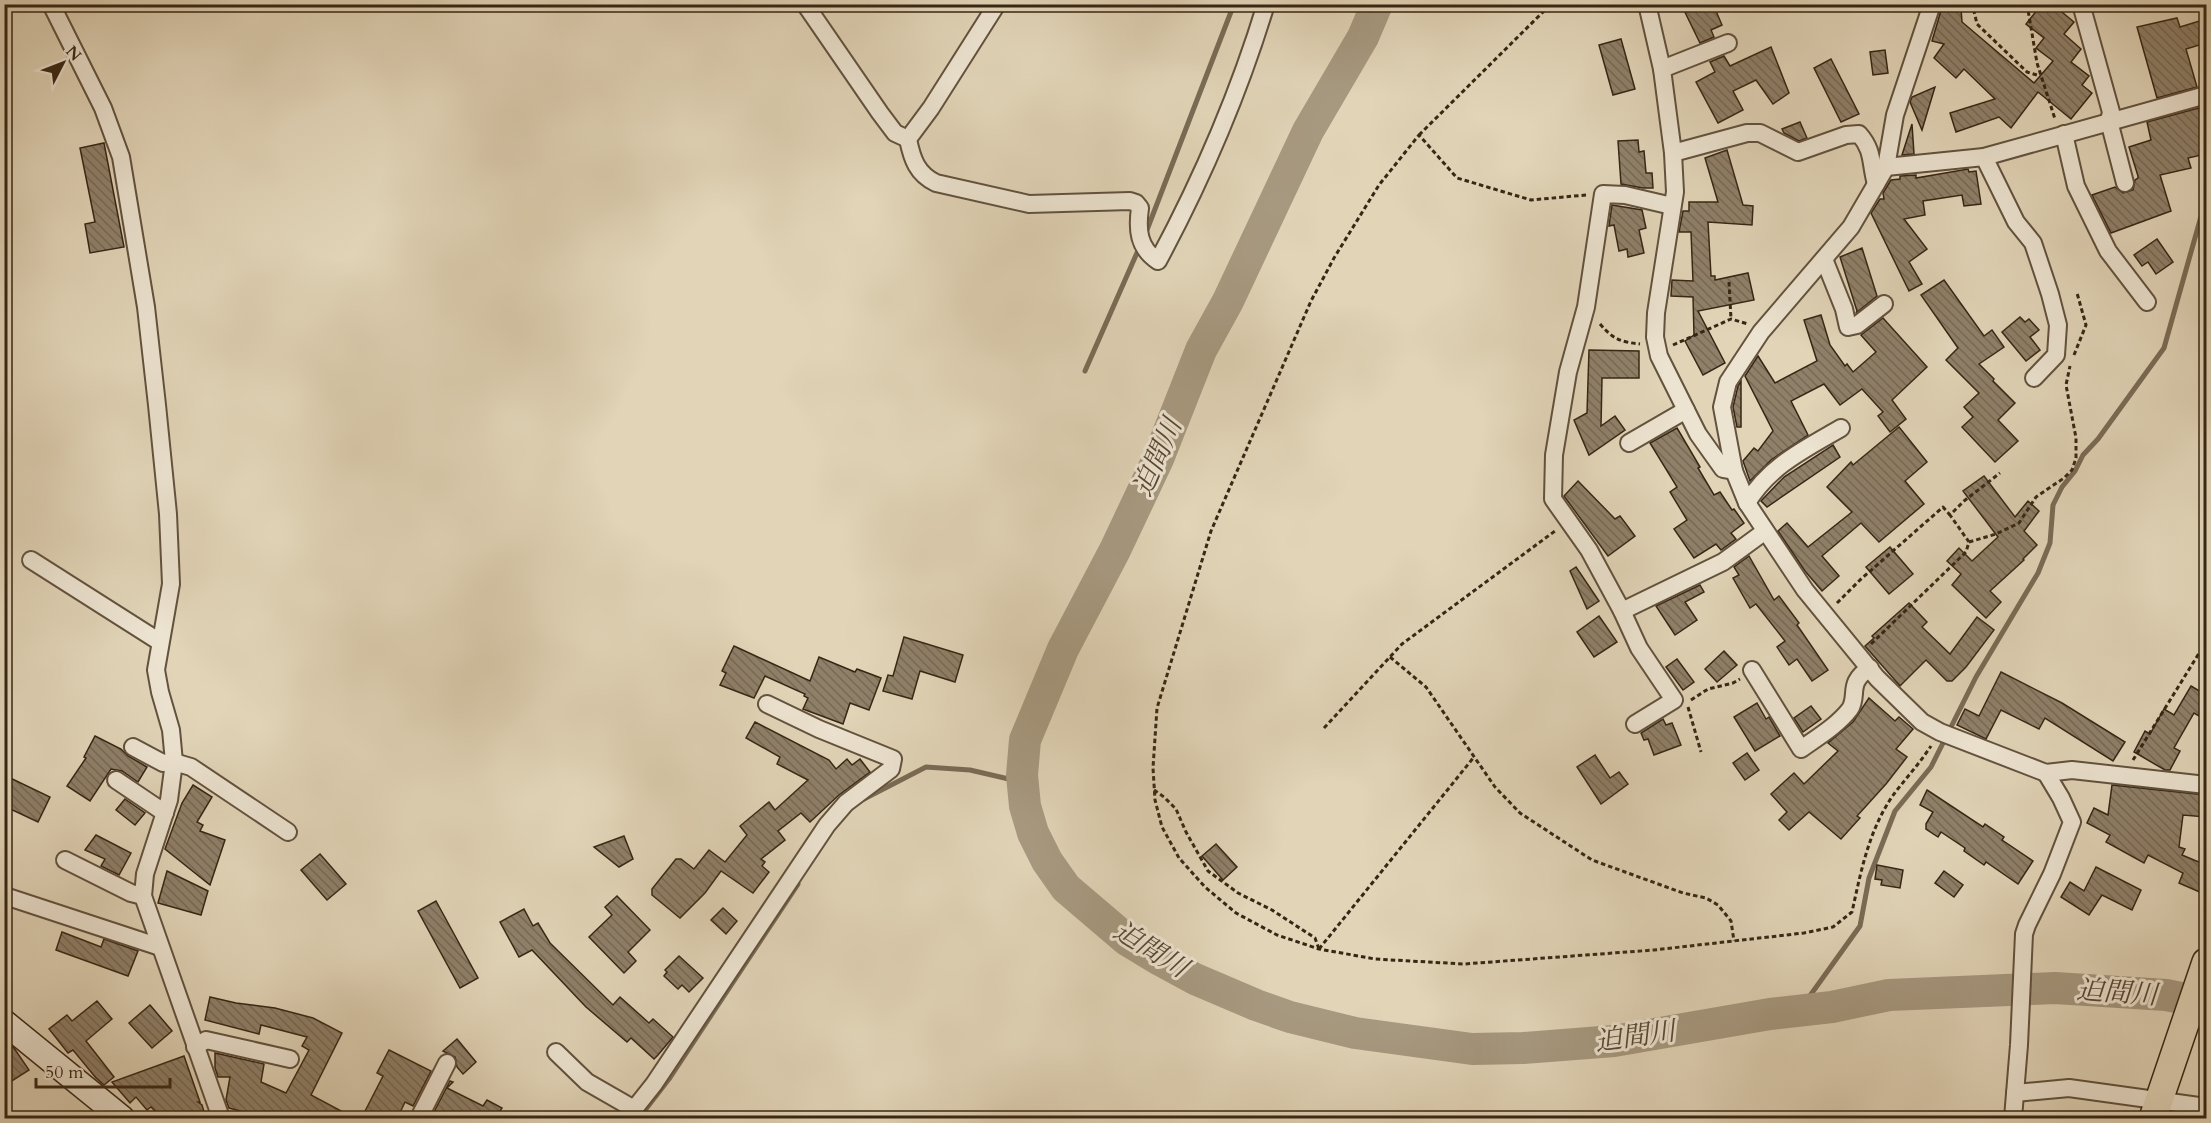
<svg xmlns="http://www.w3.org/2000/svg" width="2211" height="1123" font-family="Cardo,'Noto Serif JP',serif">
	<style>
		.lines { fill: none; stroke-linecap: round; stroke-linejoin: round }
		.stream { stroke: #7a6b55; stroke-width: 5 }
		.river { stroke: #a79980; stroke-width: 32 }
		.building { fill: url(#building-back-hatch); stroke: #372615; stroke-width: 1.5 }
		.street-casing { stroke: #62523e; stroke-width: 20 }
		.secondary-casing { stroke: #372615; stroke-width: 27 }
		.primary-casing { stroke: #372615; stroke-width: 30 }
		.path { stroke: #372615; stroke-width: 3; stroke-dasharray: 4.5 3; stroke-linecap: butt }
		.street { stroke: #ece3d0; stroke-width: 16 }
		.secondary { stroke: #ece3d0; stroke-width: 24 }
		.primary { stroke: #e1d4b7; stroke-width: 27 }
		.labels { text-anchor: middle; stroke-width: 6; stroke-linejoin: round; paint-order: stroke }
		.water-label { font-size: 27px; font-style: italic; fill: #594835; stroke: #ece3d0 }
	</style>
	<defs>
		<pattern id="building-back-hatch" width="6" height="6" patternUnits="userSpaceOnUse" patternTransform="scale(1.5)"><rect width="6" height="6" fill="#8f8069"/><path d="M-1 5l2 2M0 0l6 6M5-1l2 2" fill="none" stroke="#766955"/></pattern>
	</defs>
	<rect width="100%" height="100%" fill="#e1d4b7"/>
	<filter id="stains"><feTurbulence type="fractalNoise" baseFrequency=".00333" numOctaves="4"/><feColorMatrix values="0 0 0 0 .2 0 0 0 0 .09 0 0 0 0 .02 0 0 0 .5 -.17"/></filter>
	<radialGradient id="worn" r=".72"><stop offset=".6" stop-color="#630" stop-opacity="0"/><stop offset="1" stop-color="#630" stop-opacity=".3"/></radialGradient>
	<g class="lines">
		<g class="stream">
			<polyline points="1145,235 1234,4"/>
			<polyline points="1085,371 1140,246"/>
			<polyline points="864,799 926,767 970,770 1022,782"/>
			<polyline points="1799,1011 1860,926 1869,878 1895,811 1931,767 1976,677 2038,573 2050,543 2053,505 2062,487 2075,471 2083,455 2098,439 2164,348 2202,213 2206,208"/>
			<polyline points="639,1118 669,1079 798,884"/>
		</g>
		<polyline class="river" points="1377,4 1363,37 1308,131 1228,301 1201,350 1158,459 1115,550 1063,649 1025,740 1022,775 1025,806 1033,833 1047,861 1066,888 1127,940 1160,960 1195,979 1256,1005 1290,1017 1355,1033 1472,1049 1523,1048 1614,1041 1770,1014 1832,1007 1889,995 2055,988 2166,995 2206,1003"/>
	</g>
	<g class="building">
		<polygon points="1681,4 1713,4 1722,25 1711,30 1714,37 1700,43"/>
		<polygon points="2042,4 2052,4 2074,22 2064,34 2081,49 2071,62 2089,76 2082,85 2092,93 2071,119 2038,92 2011,128 1999,117 1956,132 1950,113 1995,99 1964,69 1956,78 1934,58 1944,44 1932,41 1942,7 1961,9 1962,22 2034,83 2053,61 2036,48 2044,38 2026,24"/>
		<polygon points="2177,18 2180,27 2206,19 2206,43 2186,49 2197,87 2157,98 2137,27"/>
		<polygon points="1621,39 1635,89 1613,95 1599,45"/>
		<polygon points="1771,47 1789,93 1773,104 1756,80 1733,91 1743,110 1718,123 1696,82 1715,72 1710,62 1724,56 1730,66"/>
		<polygon points="1885,50 1888,73 1873,75 1870,52"/>
		<polygon points="1831,59 1859,114 1841,122 1814,68"/>
		<polygon points="1935,87 1922,130 1910,102 1912,97"/>
		<polygon points="2206,106 2206,154 2188,158 2191,168 2160,175 2171,211 2111,233 2092,195 2115,187 2123,193 2133,190 2135,180 2138,178 2138,176 2129,147 2151,140 2147,122"/>
		<polygon points="1800,122 1807,138 1799,141 1784,133 1782,129"/>
		<polygon points="1912,124 1914,154 1902,155"/>
		<polygon points="1638,140 1639,152 1644,151 1646,173 1652,173 1653,188 1643,188 1621,184 1618,141"/>
		<polygon points="104,143 124,247 90,253 85,224 95,222 80,148"/>
		<polygon points="1727,150 1743,205 1753,206 1752,225 1708,222 1711,276 1715,276 1715,280 1748,273 1754,300 1698,311 1725,363 1703,375 1685,341 1694,335 1693,297 1671,296 1672,280 1693,281 1691,232 1679,232 1683,211 1689,211 1689,202 1718,202 1705,158"/>
		<polygon points="1968,169 1969,172 1976,171 1981,204 1964,206 1962,195 1923,201 1925,215 1904,219 1927,249 1909,262 1922,284 1909,291 1871,213 1880,199 1884,199 1883,193 1891,180 1900,179 1900,176 1916,175 1916,178"/>
		<polygon points="1612,205 1642,210 1646,228 1639,230 1644,253 1628,257 1627,249 1619,251 1614,225 1609,226"/>
		<polygon points="2157,239 2173,262 2156,274 2148,262 2142,266 2134,255"/>
		<polygon points="1862,248 1877,296 1856,313 1857,311 1840,257"/>
		<polygon points="1944,280 1984,336 1992,330 2004,347 1979,364 1994,379 1993,381 2015,403 1998,420 2018,441 1995,462 1962,427 1973,417 1964,407 1979,393 1946,360 1958,348 1921,295"/>
		<polygon points="1821,315 1830,345 1845,366 1847,364 1853,372 1876,352 1861,335 1883,318 1927,367 1892,400 1906,419 1890,432 1878,416 1883,412 1862,389 1840,405 1824,384 1791,401 1808,435 1771,460 1750,481 1743,461 1754,448 1758,451 1773,431 1745,376 1758,356 1775,383 1817,361 1804,320"/>
		<polygon points="2020,317 2025,322 2029,319 2039,330 2030,337 2040,350 2026,361 2002,332"/>
		<polygon points="1589,350 1639,351 1639,378 1602,378 1601,426 1615,416 1625,430 1589,455 1574,420 1587,413"/>
		<polygon points="1741,381 1741,427 1737,427 1733,407 1738,386"/>
		<polygon points="1899,427 1927,462 1905,481 1924,504 1879,542 1861,523 1822,556 1839,576 1822,591 1805,571 1778,531 1787,523 1808,547 1852,512 1827,487 1851,462 1853,465"/>
		<polygon points="1677,428 1700,467 1698,468 1714,495 1720,492 1732,510 1734,509 1744,523 1731,533 1736,539 1721,550 1716,544 1694,558 1674,529 1687,520 1670,492 1677,487 1650,443"/>
		<polygon points="1833,445 1840,457 1767,507 1761,501 1784,477"/>
		<polygon points="1984,476 2015,517 2028,501 2039,511 2024,531 2037,545 2023,559 2024,560 1990,591 2001,602 1986,618 1952,585 1961,574 1947,561 1959,548 1972,561 1998,537 1963,491"/>
		<polygon points="1578,481 1615,519 1620,516 1635,536 1608,556 1564,496"/>
		<polygon points="1890,547 1913,574 1889,594 1866,567"/>
		<polygon points="1749,556 1774,600 1779,596 1799,623 1797,625 1828,670 1812,681 1797,659 1789,665 1777,647 1785,641 1756,604 1750,608 1733,578 1739,575 1734,567"/>
		<polygon points="1576,567 1599,601 1587,609 1570,571"/>
		<polygon points="1700,585 1704,592 1685,602 1697,620 1675,635 1656,606"/>
		<polygon points="1909,603 1927,622 1922,627 1950,654 1977,617 1994,630 1966,667 1952,681 1947,681 1926,660 1900,686 1865,646 1874,638 1872,636"/>
		<polygon points="1599,616 1617,642 1594,657 1577,632"/>
		<polygon points="904,637 963,655 955,682 920,671 912,699 883,691 888,675 893,676"/>
		<polygon points="734,646 810,681 819,657 855,672 857,669 881,678 869,710 850,703 843,724 803,709 808,698 804,696 805,694 765,676 754,698 720,685 726,673 722,671"/>
		<polygon points="1724,651 1737,665 1717,682 1705,669"/>
		<polygon points="1677,659 1694,682 1683,690 1666,667"/>
		<polygon points="2001,672 2062,703 2125,742 2113,761 2045,718 2039,729 2001,710 1986,739 1957,725 1965,709 1979,716"/>
		<polygon points="2191,686 2206,695 2206,720 2194,713 2174,748 2180,751 2170,770 2165,770 2134,752 2145,731 2150,734 2164,709 2174,715"/>
		<polygon points="1869,698 1895,721 1899,717 1913,729 1896,749 1907,757 1886,784 1857,816 1860,818 1841,839 1809,812 1789,830 1779,820 1787,812 1771,794 1794,773 1804,784 1838,751 1828,743 1853,722"/>
		<polygon points="1757,703 1766,719 1769,717 1780,736 1755,751 1734,717"/>
		<polygon points="1811,706 1821,719 1803,732 1794,718"/>
		<polygon points="1663,719 1666,725 1672,723 1681,745 1654,755 1648,739 1644,740 1641,733"/>
		<polygon points="755,722 829,760 836,769 847,759 852,765 860,759 870,772 839,795 810,822 801,813 778,831 785,840 761,859 765,862 762,866 769,872 753,893 721,871 705,893 680,918 652,895 652,889 676,859 681,859 694,869 709,850 725,862 747,835 740,826 769,802 775,810 808,780 777,764 780,757 746,738"/>
		<polygon points="95,736 121,749 128,756 147,767 138,782 122,771 111,769 90,801 67,786 86,758 84,757"/>
		<polygon points="1747,753 1759,770 1745,780 1733,763"/>
		<polygon points="1595,755 1610,778 1619,772 1628,784 1601,804 1577,767"/>
		<polygon points="4,775 50,797 38,822 4,806"/>
		<polygon points="193,785 212,797 197,822 203,825 200,831 225,840 210,885 165,849 182,803"/>
		<polygon points="2112,785 2206,795 2206,817 2183,815 2179,847 2185,849 2182,855 2206,865 2206,884 2202,893 2179,883 2183,873 2148,855 2144,863 2106,842 2110,835 2087,823 2094,808 2108,815"/>
		<polygon points="1927,790 1983,827 1985,824 2004,837 2002,840 2033,861 2018,884 1986,862 1984,865 1964,851 1965,848 1941,832 1938,837 1926,829 1926,824 1933,812 1920,805"/>
		<polygon points="125,799 145,813 135,825 116,810"/>
		<polygon points="96,835 131,853 119,875 101,866 105,859 85,850"/>
		<polygon points="624,836 633,859 619,867 594,847"/>
		<polygon points="1216,844 1237,867 1223,880 1202,856"/>
		<polygon points="320,854 346,884 327,900 301,870"/>
		<polygon points="1877,865 1903,870 1900,888 1881,885 1882,880 1875,879"/>
		<polygon points="2096,867 2141,890 2132,910 2102,895 2089,915 2061,897 2070,882 2084,891"/>
		<polygon points="167,871 208,891 201,915 158,903"/>
		<polygon points="1944,871 1963,885 1954,897 1935,883"/>
		<polygon points="617,896 650,930 628,952 636,961 624,973 589,937 612,915 605,907"/>
		<polygon points="436,901 478,978 460,988 418,911"/>
		<polygon points="723,908 737,921 726,934 711,920"/>
		<polygon points="524,909 533,926 538,923 550,943 613,1005 620,997 649,1023 653,1019 673,1037 658,1055 654,1059 631,1038 627,1042 586,1007 532,950 519,957 500,922"/>
		<polygon points="62,932 101,947 104,939 138,951 128,976 56,950"/>
		<polygon points="679,956 703,978 689,992 682,985 678,989 664,976 667,972 665,970"/>
		<polygon points="210,997 236,1003 275,1008 313,1018 342,1033 311,1095 356,1119 320,1119 305,1111 302,1119 271,1119 229,1108 226,1100 230,1077 218,1077 215,1068 215,1053 264,1064 261,1082 286,1093 309,1050 302,1046 307,1037 261,1025 259,1034 205,1020"/>
		<polygon points="97,1001 112,1019 86,1041 114,1077 104,1085 96,1078 73,1050 68,1053 49,1029 67,1015 72,1021"/>
		<polygon points="150,1005 172,1031 152,1048 129,1023"/>
		<polygon points="457,1039 476,1062 463,1074 457,1067 455,1057 443,1051"/>
		<polygon points="4,1041 14,1048 29,1070 4,1086"/>
		<polygon points="389,1050 431,1071 413,1106 405,1102 397,1119 361,1119 383,1076 377,1073"/>
		<polygon points="184,1056 200,1102 198,1102 202,1105 206,1119 163,1119 151,1107 147,1110 136,1097 130,1103 112,1082"/>
		<polygon points="450,1081 453,1082 447,1088 483,1106 487,1100 502,1108 498,1114 507,1119 436,1119 432,1116"/>
	</g>
	<g class="lines">
		<defs>
			<g id="street">
				<polyline points="51,4 103,108 121,157 146,307 157,405 168,514 171,584 156,670 160,692 171,730 174,762 169,800 145,874 143,896 221,1118"/>
				<polyline points="805,4 880,113 895,133 908,139"/>
				<path d="M997,4L931,108L908,139C912,159 917,174 936,183L1029,204L1130,201L1136,203L1140,208C1137,229 1138,248 1158,261C1202,179 1239,93 1266,4"/>
				<polyline points="1647,4 1662,69 1673,153 1675,192 1656,313 1655,337 1659,356 1698,434 1723,469 1734,471"/>
				<polyline points="1932,4 1895,115 1886,167 1851,227 1761,332 1728,382 1722,407 1734,471 1747,503 1805,590 1877,678 1922,722 1940,732 2046,773 2072,770 2206,785"/>
				<polyline points="2081,4 2111,112 2109,121 2125,183"/>
				<polyline points="1662,69 1728,43"/>
				<polyline points="2064,134 2076,186 2108,251 2147,302"/>
				<path d="M1673,153L1747,133H1760L1798,152L1846,135L1859,134C1874,151 1870,163 1876,184"/>
				<polyline points="1984,157 2016,222 2033,243 2050,294 2058,325 2056,355 2034,378"/>
				<polyline points="1886,167 1984,157 2206,95"/>
				<polyline points="1824,259 1844,309 1848,327 1857,325 1884,304"/>
				<polyline points="1629,443 1686,410"/>
				<path d="M1747,503C1769,466 1805,449 1841,428"/>
				<polyline points="31,560 160,642"/>
				<polyline points="1622,611 1723,562 1764,532"/>
				<path d="M1752,670L1801,749C1818,737 1838,725 1850,709C1859,695 1846,683 1870,668"/>
				<polyline points="1635,724 1674,700 1639,648 1622,611 1589,550 1553,499 1554,455 1568,372 1586,307 1603,194 1625,195 1672,206"/>
				<polyline points="133,747 163,763 174,762 191,767 288,832"/>
				<polyline points="116,780 165,813"/>
				<polyline points="65,860 131,893 143,896"/>
				<polyline points="8,897 160,947"/>
				<polyline points="195,1047 206,1040 290,1059"/>
				<polyline points="556,1052 587,1082 634,1109"/>
				<polyline points="2015,1093 2069,1088 2206,1107"/>
				<polyline points="419,1118 447,1063"/>
				<polyline points="627,1118 654,1084 827,825 846,803 891,769 893,759 819,729 767,704"/>
				<polyline points="2013,1118 2019,1045 2024,934 2027,925 2052,874 2072,822 2061,798 2046,773"/>
			</g>
			<polyline id="secondary" points="4,1022 122,1118"/>
			<polyline id="primary" points="2153,1118 2206,962"/>
		</defs>
		<use href="#street" class="street-casing"/>
		<use href="#secondary" class="secondary-casing"/>
		<use href="#primary" class="primary-casing"/>
		<g class="path">
			<polyline points="1961,4 1973,7 1977,24 2027,72 2040,76"/>
			<polyline points="2027,4 2037,63 2055,119"/>
			<polyline points="1419,135 1546,9"/>
			<path d="M1586,195L1531,200L1457,178L1419,135L1379,185L1334,258L1311,301L1211,531L1157,708L1153,768L1155,800L1162,827L1179,858L1205,887L1236,913L1277,935L1319,949L1375,959L1464,964L1654,950L1804,933L1833,927L1852,912C1861,871 1869,829 1894,794C1906,778 1920,763 1931,746"/>
			<polyline points="1729,282 1731,319"/>
			<path d="M1600,324C1613,339 1620,342 1640,344"/>
			<polyline points="1673,345 1731,319 1748,324"/>
			<polyline points="2074,355 2086,325 2077,293"/>
			<polyline points="1969,542 1996,534 2019,523 2036,497 2064,478 2072,470 2076,458 2076,438 2066,385 2070,366"/>
			<polyline points="1837,603 1860,580 1943,507 1950,515"/>
			<polyline points="1871,644 1966,552 1969,542 1950,515 1964,501 2000,473"/>
			<polyline points="1390,657 1426,687 1495,787 1520,813 1592,860 1683,893 1706,898 1718,905 1731,921 1734,941"/>
			<polyline points="1691,700 1708,689 1733,683 1740,679"/>
			<polyline points="1688,707 1701,752"/>
			<polyline points="1324,728 1402,644 1555,531"/>
			<polyline points="2133,760 2206,642"/>
			<polyline points="1154,790 1164,797 1176,809 1186,832 1208,871 1238,893 1272,910 1315,938 1319,949"/>
			<polyline points="1319,949 1474,757"/>
		</g>
		<use href="#street" class="street"/>
		<use href="#secondary" class="secondary"/>
		<use href="#primary" class="primary"/>
	</g>
	<g class="labels">
		<g class="water-label">
			<text transform="translate(1157 457) rotate(-66)" y="9">迫間川</text>
			<text transform="translate(1151 949) rotate(32)" y="9">迫間川</text>
			<text transform="translate(2117 992) rotate(4)" y="9">迫間川</text>
			<text transform="translate(1635 1036) rotate(-8)" y="9">迫間川</text>
		</g>
	</g>
	<rect width="2211" height="1123" fill="none" stroke="#e1d4b7" stroke-width="24"/>
	<rect x="6" y="6" width="2199" height="1111" fill="none" stroke="#372615" stroke-width="3"/>
	<rect x="12" y="12" width="2187" height="1099" fill="none" stroke="#372615" stroke-width="1.5"/>
	<g transform="translate(63 63) rotate(48)" stroke="#ece3d0" stroke-width="4.5" paint-order="stroke">
	<path d="M0-4.5L10 22L0 15L-10 22Z" fill="#372615"/>
	<text y="-9" font-size="16" font-weight="bold" text-anchor="middle" fill="#372615">N</text>
	</g>
	<path d="M36 1078v9h134v-9" fill="none" stroke="#372615" stroke-width="3"/>
	<text x="45" y="1078" font-size="18" fill="#372615" stroke="#ece3d0" stroke-width="4.5" paint-order="stroke">50 m</text>
	<rect width="100%" height="100%" filter="url(#stains)"/>
	<rect width="100%" height="100%" fill="url(#worn)"/>
</svg>
